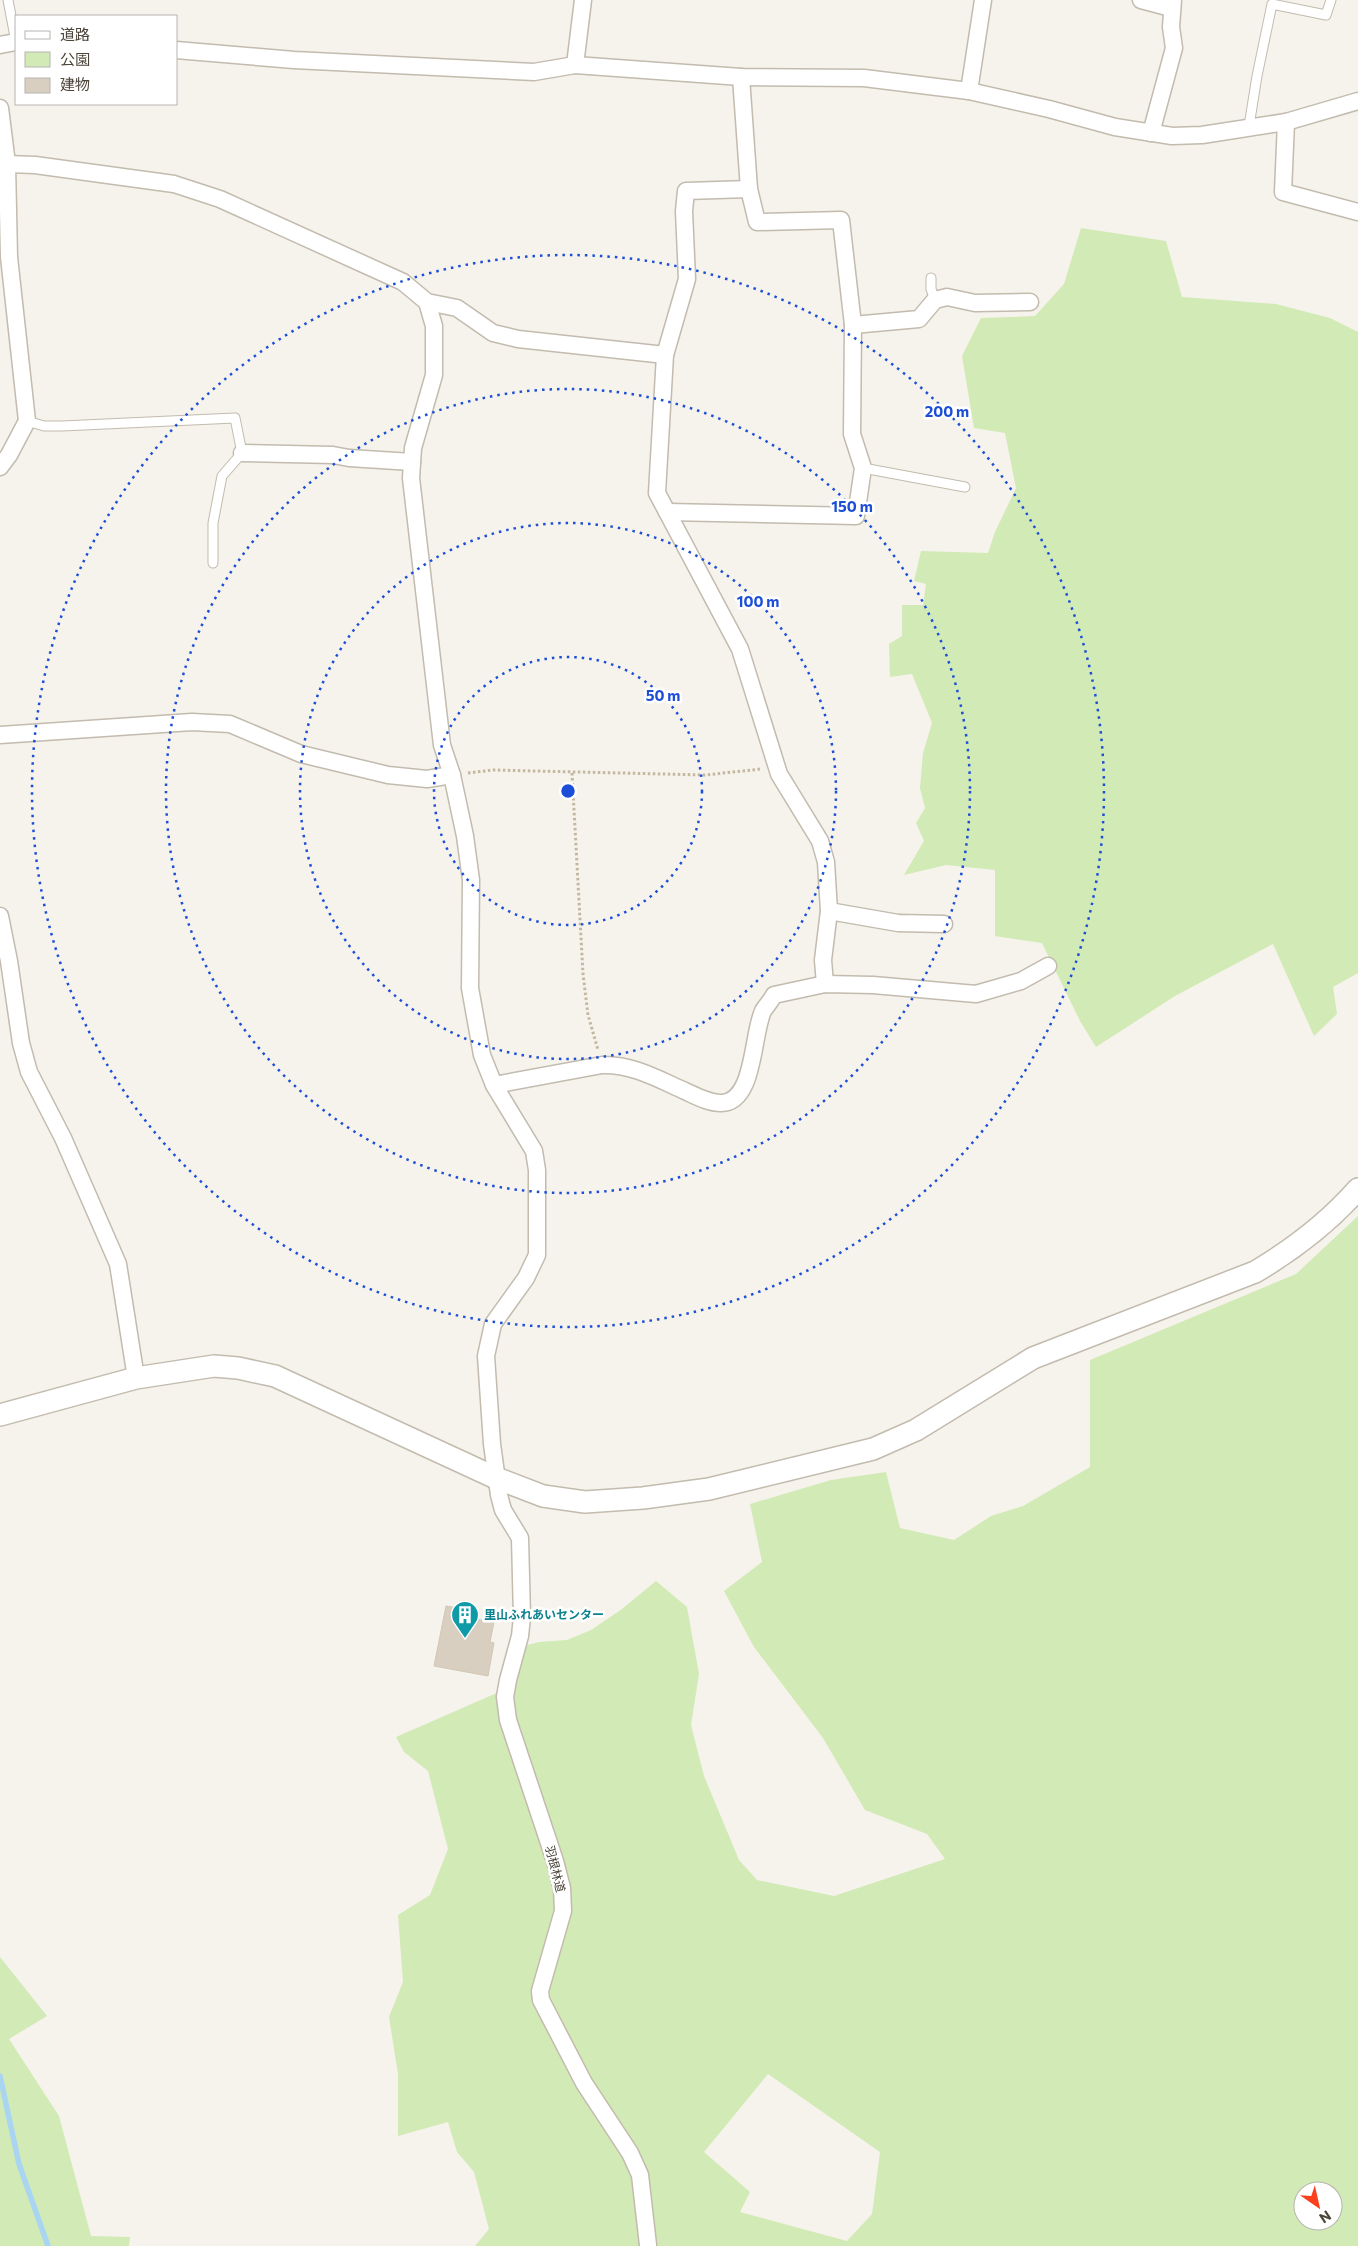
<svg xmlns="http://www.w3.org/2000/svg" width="1358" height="2246" font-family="Commissioner,'Noto Sans JP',sans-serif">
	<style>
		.green { fill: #d2eab5; fill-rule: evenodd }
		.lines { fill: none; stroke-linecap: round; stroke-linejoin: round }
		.stream { stroke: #a9d4f2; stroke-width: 5.5 }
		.building { fill: #d8cfc1; stroke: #d3c7b4 }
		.service-casing { stroke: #c2bbae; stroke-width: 11 }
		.minor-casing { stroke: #c2bbae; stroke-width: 19 }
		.tertiary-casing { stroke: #c2bbae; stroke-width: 24 }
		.path { stroke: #c4b79f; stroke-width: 3; stroke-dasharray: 2.5 2.5; stroke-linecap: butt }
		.service { stroke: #fff; stroke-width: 9 }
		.minor { stroke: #fff; stroke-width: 16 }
		.tertiary { stroke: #fff; stroke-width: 21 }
		.ring { fill: none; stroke: #1d4ed8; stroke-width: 2.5; stroke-dasharray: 2.5 5 }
		.labels { text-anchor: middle; stroke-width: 5; stroke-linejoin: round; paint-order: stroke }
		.culture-label { font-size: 12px; font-weight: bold; fill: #0d838f; stroke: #fff; text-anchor: start }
		.street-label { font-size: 12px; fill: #4b4439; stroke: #fff }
		.centre { fill: #1d4ed8; stroke: #fff; stroke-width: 2.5 }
		.ring-label { font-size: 15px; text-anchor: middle; font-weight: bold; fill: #1d4ed8; stroke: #fff; stroke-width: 5; stroke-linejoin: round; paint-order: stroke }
	</style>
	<rect width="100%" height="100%" fill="#f6f3ec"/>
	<g class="green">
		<polygon points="1081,228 1166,241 1182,297 1276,304 1330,318 1358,332 1358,973 1333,987 1337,1014 1314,1036 1273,944 1175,996 1096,1047 1080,1021 1042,943 995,936 995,870 946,865 904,875 924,841 916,823 925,808 920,788 923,753 932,723 912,674 890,677 889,644 902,636 902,605 923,605 926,584 914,581 921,551 988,553 995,532 1016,488 1005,433 974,428 962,356 981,318 1035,316 1064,284"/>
		<path d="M1358,1216V2246H475L489,2229L474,2172L457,2152L448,2122L398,2136V2074L389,2017L403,1982L398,1915L430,1895L448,1849L428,1771L404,1752L396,1737L506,1689L508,1650L539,1642L567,1640L591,1630L622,1609L656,1581L687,1607L699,1674L691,1725L704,1776L739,1860L757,1880L834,1896L945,1859L927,1834L865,1810L823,1738L754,1647L724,1591L762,1562L750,1504L831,1480L886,1472L900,1528L954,1540L991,1516L1023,1506L1090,1467V1360L1296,1274ZM768,2074L880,2152L872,2214L847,2241L740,2212L750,2192L704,2152ZM1303,2191H1333V2221H1303Z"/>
		<polygon points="0,1957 47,2016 9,2039 59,2116 91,2236 130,2237 129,2246 0,2246"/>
	</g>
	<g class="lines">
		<polyline class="stream" points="0,2076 19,2164 48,2246"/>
	</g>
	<polygon class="building" points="446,1606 469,1610 468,1618 494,1622 490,1642 494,1643 488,1676 434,1666"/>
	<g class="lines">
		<defs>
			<g id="service">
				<polyline points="8,0 16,42"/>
				<polyline points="1249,126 1257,76 1272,4 1326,15 1331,0"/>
				<polyline points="931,278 931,289 935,300"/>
				<polyline points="27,421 44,426 62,426 235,418 242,453 222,476 213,523 213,563"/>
				<polyline points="863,468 965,487"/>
			</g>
			<g id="minor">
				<polyline points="1141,0 1171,8"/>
				<polyline points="0,45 16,42"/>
				<polyline points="176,50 294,60 534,72 575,65 741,77 864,78 969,91 1049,109 1115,127 1172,136 1202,135 1286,122 1358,101"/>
				<polyline points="575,65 583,0"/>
				<polyline points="969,91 983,0"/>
				<polyline points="0,108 7,164 9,257 27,421 9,455 0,467"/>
				<polyline points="1286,122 1283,192 1358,212"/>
				<polyline points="1151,133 1174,48 1171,27 1173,0"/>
				<polyline points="7,164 35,165 174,184 220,199 403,282 427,302 457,308 493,333 518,339 665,355"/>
				<polyline points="749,189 686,191 684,211 687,279 665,355 657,493 740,649 779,774 820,841 826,862 829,911 823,960 825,984"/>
				<polyline points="427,302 434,326 434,375 413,448 411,478 442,745 452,775 465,836 471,880 470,988 482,1055 494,1085 534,1151 537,1170 537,1255 526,1278 493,1324 486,1356 492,1444 499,1495 503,1510 520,1538 522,1617 520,1636 508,1680 505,1697 508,1720 555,1861 562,1888 563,1911 540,1991 541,2000 584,2083 630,2153 640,2175 648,2245"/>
				<polyline points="853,325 919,319 935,300 947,297 975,303 1030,302"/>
				<polyline points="242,453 333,455 349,458 412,462"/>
				<polyline points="667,512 856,516 863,468 852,434 853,325 841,220 757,222 749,189 741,77"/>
				<polyline points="0,735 192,722 230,724 301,754 388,775 427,779 452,775"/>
				<polyline points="829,911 898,923 944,924"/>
				<polyline points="0,916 9,961 21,1043 29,1072 63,1138 118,1264 136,1378"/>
				<path d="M494,1085L602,1065C632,1064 658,1079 685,1091C696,1096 708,1103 721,1103C755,1103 752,1034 763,1011C766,1006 771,1001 774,995L825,984L873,985L976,994L1021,981L1048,966"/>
			</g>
			<path id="tertiary" d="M0,1415L136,1378L214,1366L238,1368L275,1376L496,1478L543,1496L585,1502L643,1498L709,1489L873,1449L916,1430L1033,1358L1255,1272C1294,1249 1328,1223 1358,1189"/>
		</defs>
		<use href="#service" class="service-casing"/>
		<use href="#minor" class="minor-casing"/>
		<use href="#tertiary" class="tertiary-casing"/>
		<g class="path">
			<polyline points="468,773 493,770 705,775 761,769"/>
			<polyline points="572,773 583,974 588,1015 598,1050"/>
		</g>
		<use href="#service" class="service"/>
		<use href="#minor" class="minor"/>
		<use href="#tertiary" class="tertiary"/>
	</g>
	<g class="ring">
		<circle cx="568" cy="791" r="134"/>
		<circle cx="568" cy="791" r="268"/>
		<circle cx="568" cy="791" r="402"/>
		<circle cx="568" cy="791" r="536"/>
	</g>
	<defs>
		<symbol id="building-pin" viewBox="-11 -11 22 30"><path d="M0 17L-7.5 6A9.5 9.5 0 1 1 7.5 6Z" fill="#0f9aa8" stroke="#fff"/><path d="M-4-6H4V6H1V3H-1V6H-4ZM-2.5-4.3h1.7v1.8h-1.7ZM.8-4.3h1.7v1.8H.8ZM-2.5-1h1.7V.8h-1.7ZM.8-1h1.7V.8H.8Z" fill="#fff"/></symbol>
	</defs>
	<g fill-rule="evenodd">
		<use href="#building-pin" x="449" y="1599" width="32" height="43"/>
	</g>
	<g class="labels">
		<g class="culture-label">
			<text x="484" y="1619">里山ふれあいセンター</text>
		</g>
		<g class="street-label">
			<text transform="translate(555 1869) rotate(76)" y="4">羽根林道</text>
		</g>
	</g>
	<circle cx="568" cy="791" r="8" class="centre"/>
	<g class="ring-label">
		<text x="947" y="417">200 m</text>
		<text x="852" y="512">150 m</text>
		<text x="758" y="607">100 m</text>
		<text x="663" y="701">50 m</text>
	</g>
	<rect x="15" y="15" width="162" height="90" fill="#ffffff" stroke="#b7b4b0"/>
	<rect x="25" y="31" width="25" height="8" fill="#ffffff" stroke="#b7b4b0"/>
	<text x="60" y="40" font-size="15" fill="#4b4439">道路</text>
	<rect x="25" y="52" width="25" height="15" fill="#d2eab5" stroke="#b7b4b0"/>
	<text x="60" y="65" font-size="15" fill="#4b4439">公園</text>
	<rect x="25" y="78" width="25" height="15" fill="#d8cfc1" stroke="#b7b4b0"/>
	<text x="60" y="90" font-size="15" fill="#4b4439">建物</text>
	<g transform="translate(1318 2206) rotate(146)"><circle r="24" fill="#ffffff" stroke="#b7b4b0"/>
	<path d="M0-4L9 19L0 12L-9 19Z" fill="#fc3f1d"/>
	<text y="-8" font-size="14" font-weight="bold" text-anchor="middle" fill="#4b4439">N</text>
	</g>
</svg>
